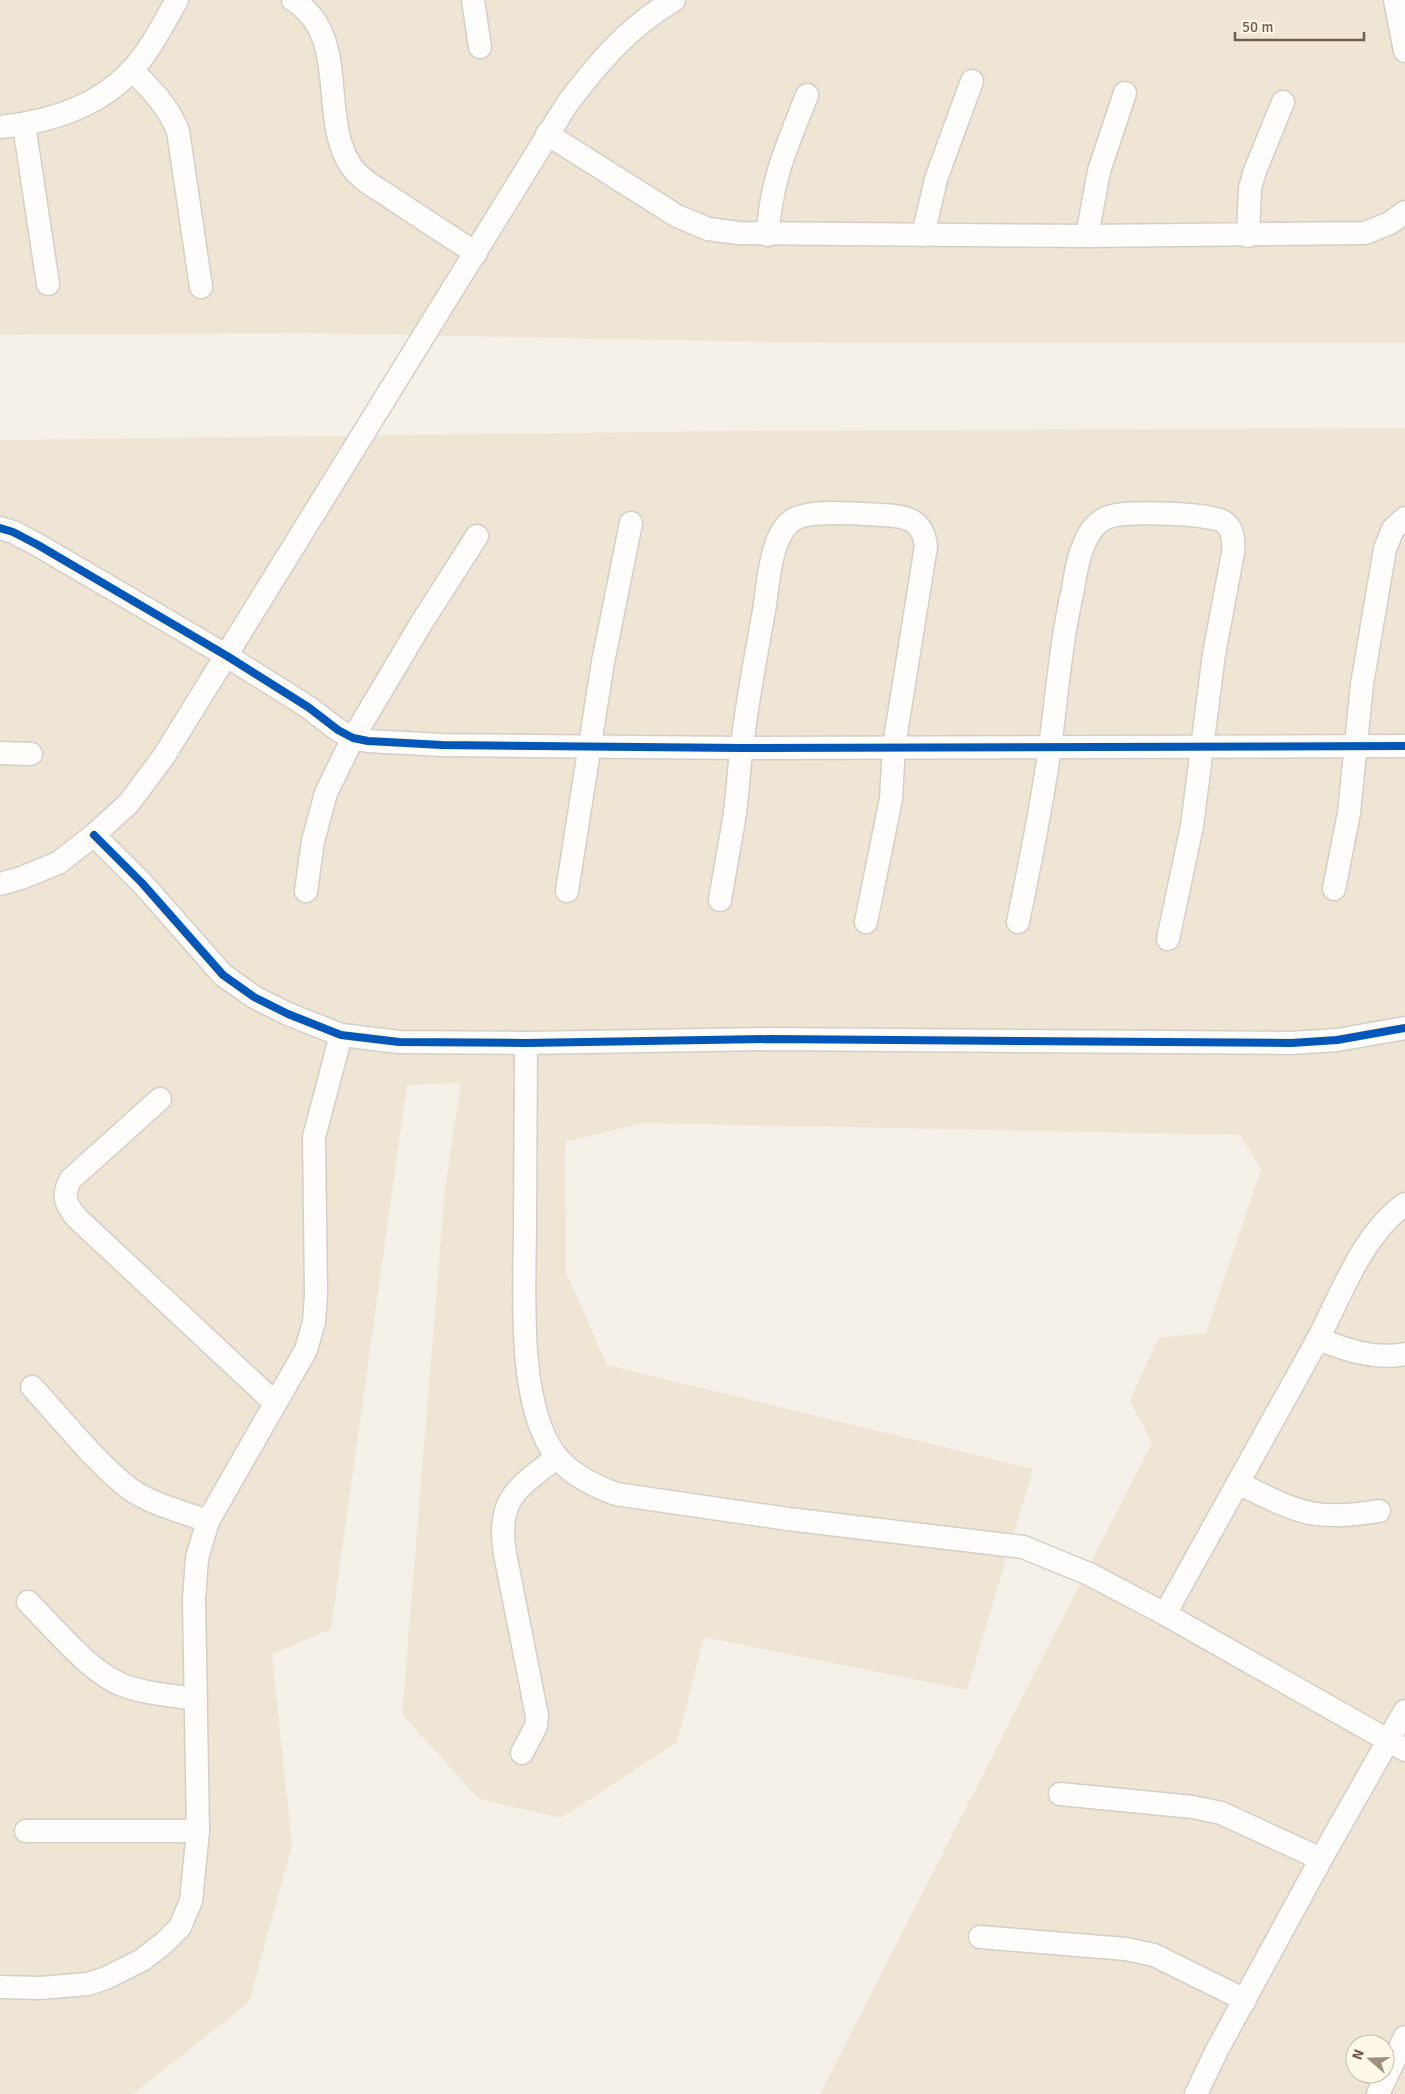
<svg xmlns="http://www.w3.org/2000/svg" width="1405" height="2094" font-family="Signika,sans-serif">
	<style>
		.residential { fill: #eee5d5; fill-rule: evenodd }
		.lines { fill: none; stroke-linecap: round; stroke-linejoin: round }
		.minor-casing { stroke: #d4cec6; stroke-width: 25 }
		.minor { stroke: #fefdfc; stroke-width: 22 }
		.cycleway-casing { stroke: #fef8e8; stroke-width: 11 }
		.cycleway { stroke: #0057b8; stroke-width: 8 }
	</style>
	<rect width="100%" height="100%" fill="#f5f1e8"/>
	<g class="residential">
		<polygon points="0,0 1405,0 1405,343 831,343 301,333 0,335"/>
		<path d="M1405,428V2094H820L1152,1443L1130,1401L1158,1338L1206,1333L1261,1169L1240,1135L642,1123L565,1142L566,1272L607,1365L1033,1469L967,1690L704,1637L677,1742L561,1818L479,1799L402,1714L445,1189L461,1083L407,1085L331,1629L272,1654L292,1845L249,2002L133,2094H0V440L722,431ZM1355,2044H1385V2074H1355Z"/>
	</g>
	<g class="lines">
		<defs>
			<g id="minor">
				<path d="M293,0C351,36 318,116 351,166C361,181 382,191 396,201C423,219 449,236 476,253"/>
				<polyline points="473,0 480,47"/>
				<polyline points="1395,0 1405,51"/>
				<path d="M132,70C151,89 168,106 178,131L201,287"/>
				<polyline points="24,125 48,284"/>
				<path d="M0,127C49,122 97,108 131,71C150,51 163,24 177,0"/>
				<polyline points="547,134 677,216 708,229 738,233 1087,236 1365,233 1390,223 1405,212"/>
				<path d="M768,235C770,181 788,144 807,95"/>
				<polyline points="923,235 936,179 972,81"/>
				<polyline points="1087,236 1099,171 1125,93"/>
				<polyline points="1248,236 1250,188 1255,171 1283,102"/>
				<polyline points="0,528 13,532 38,545 227,656 308,707 338,730 353,738 368,741 442,745 741,748 1405,746"/>
				<polyline points="0,753 31,754"/>
				<polyline points="94,835 142,883 223,975 254,997 288,1014 341,1035 399,1042 526,1043 771,1039 1291,1043 1337,1040 1405,1028"/>
				<path d="M0,884L21,878L58,863L94,835L129,803L164,756L567,104C599,62 627,28 674,0"/>
				<polyline points="1334,889 1349,813 1362,684 1385,549 1393,529 1405,518"/>
				<polyline points="306,891 313,841 326,793 353,738 422,622 477,536"/>
				<polyline points="567,891 603,662 631,523"/>
				<path d="M720,900C724,875 729,850 733,825C738,799 738,772 742,746C747,701 756,656 764,611C768,586 770,539 790,522C805,508 863,514 883,515C907,516 923,520 926,546L894,746L891,799L866,922"/>
				<path d="M1018,922C1030,864 1042,805 1050,747C1057,694 1061,641 1073,589C1076,571 1079,551 1089,534C1094,526 1102,518 1112,516C1129,511 1211,513 1224,522C1234,529 1234,542 1233,553L1214,654L1192,826L1168,939"/>
				<path d="M526,1043C526,1104 525,1165 525,1225C525,1289 516,1403 556,1456C571,1475 595,1486 616,1494L788,1519L1023,1547L1089,1574L1165,1614L1405,1750"/>
				<path d="M160,1099L71,1179C61,1195 66,1206 78,1219L275,1403"/>
				<path d="M1318,1339C1342,1293 1362,1235 1405,1204"/>
				<path d="M32,1387C61,1418 97,1464 130,1489C153,1505 183,1512 208,1521"/>
				<path d="M1238,1483C1297,1512 1313,1522 1379,1511"/>
				<path d="M28,1602C53,1627 89,1671 120,1684C144,1694 171,1695 196,1699"/>
				<path d="M1165,1614L1318,1339C1347,1350 1374,1360 1405,1354"/>
				<path d="M522,1753L536,1726L537,1716L505,1554C496,1498 517,1489 557,1457"/>
				<polyline points="1060,1794 1193,1807 1221,1813 1321,1859"/>
				<polyline points="26,1831 198,1831"/>
				<polyline points="980,1937 1126,1949 1154,1955 1245,2000"/>
				<polyline points="0,1987 40,1988 88,1984 106,1978 142,1960 164,1943 180,1927 191,1901 198,1831 194,1599 197,1558 208,1521 306,1350 314,1322 316,1295 314,1137 341,1035"/>
				<polyline points="1196,2094 1217,2050 1321,1859 1405,1711"/>
				<polyline points="1378,2094 1405,2037"/>
			</g>
		</defs>
		<use href="#minor" class="minor-casing"/>
		<use href="#minor" class="minor"/>
		<defs>
			<g id="cycleway">
				<polyline points="0,528 13,532 38,545 227,656 308,707 338,730 353,738 368,741 442,745 741,748 1405,746"/>
				<polyline points="94,835 142,883 223,975 254,997 288,1014 341,1035 399,1042 526,1043 771,1039 1291,1043 1337,1040 1405,1028"/>
			</g>
		</defs>
		<use href="#cycleway" class="cycleway-casing"/>
		<use href="#cycleway" class="cycleway"/>
	</g>
	<g transform="translate(1370 2059) rotate(290)"><circle r="24" fill="#fef8e8" stroke="#c6baa9"/>
	<path d="M0-4L9 19L0 12L-9 19Z" fill="#9f9081"/>
	<text y="-8" font-size="14" font-weight="bold" text-anchor="middle" fill="#715c4a">N</text>
	</g>
	<path d="M1235 32v8h129v-8" fill="none" stroke="#715c4a" stroke-width="2.5"/>
	<text x="1242" y="32" font-size="15" fill="#715c4a" stroke="#fef8e8" stroke-width="4" paint-order="stroke">50 m</text>
</svg>
